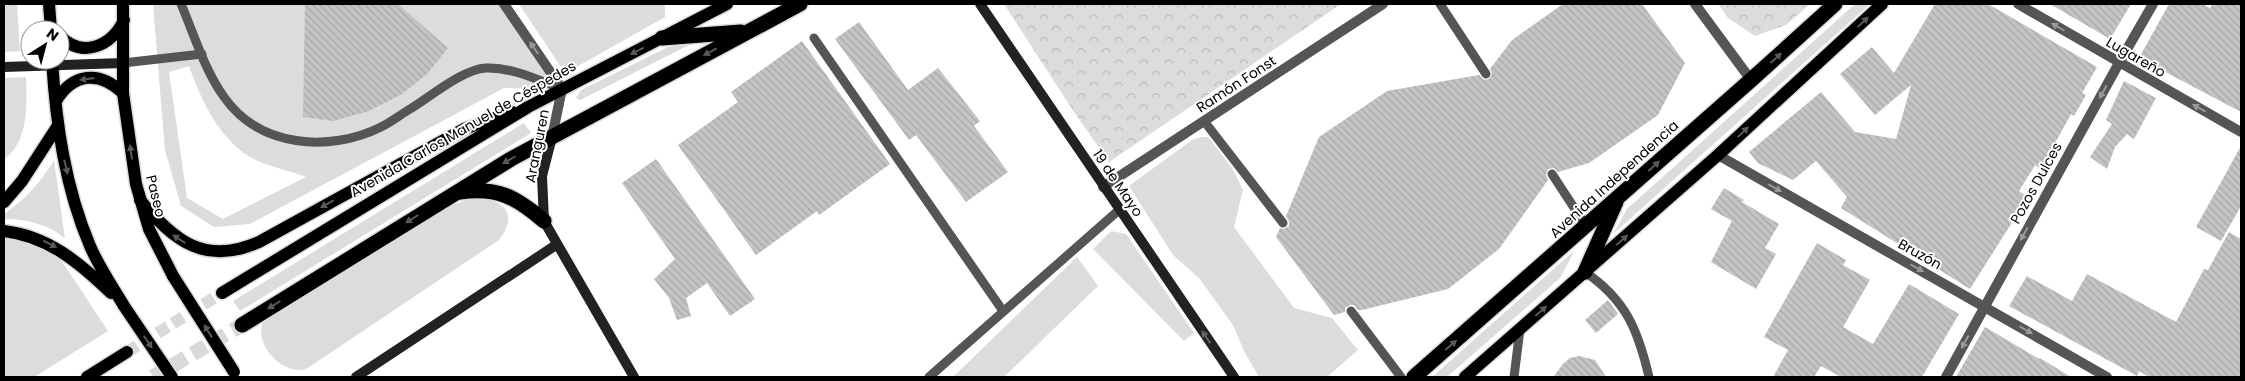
<svg xmlns="http://www.w3.org/2000/svg" width="2245" height="381" font-family="Poppins,sans-serif">
	<style>
		.grass { fill: #dcdcdc; fill-rule: evenodd }
		.park { fill: url(#park-crowns) }
		.building { fill: url(#building-back-hatch) }
		.lines { fill: none; stroke-linecap: round; stroke-linejoin: round }
		.primary-tunnel { stroke: #d9d9d9; stroke-width: 12; stroke-dasharray: 12 6; stroke-linecap: butt }
		.highway-tunnel { stroke: #d9d9d9; stroke-width: 15; stroke-dasharray: 15 8; stroke-linecap: butt }
		.primary-casing { stroke: #dbdbdb; stroke-width: 15 }
		.highway-casing { stroke: #dbdbdb; stroke-width: 18 }
		.lane { stroke: #555; stroke-width: 9 }
		.street { stroke: #555; stroke-width: 10 }
		.secondary { stroke: #222; stroke-width: 10 }
		.primary { stroke: #000; stroke-width: 12 }
		.highway { stroke: #000; stroke-width: 15 }
		.primary-bridge-casing { stroke: #dbdbdb; stroke-width: 15; stroke-linecap: butt }
		.primary-bridge { stroke: #000; stroke-width: 12 }
		.oneway { fill: #595959 }
		.oneway2 { fill: #999 }
		.oneway3 { fill: #646464 }
		.labels { text-anchor: middle; stroke-width: 4; stroke-linejoin: round; paint-order: stroke }
		.street-label { font-size: 14px; fill: #000; stroke: #fff }
	</style>
	<defs>
		<pattern id="park-crowns" width="20" height="18" patternUnits="userSpaceOnUse" patternTransform="scale(1.25)"><rect width="20" height="18" fill="#dcdcdc"/><path d="M2 6a3 3 0 1 1 6 0M12 15a3 3 0 1 1 6 0" fill="none" stroke="#bbb"/></pattern>
		<pattern id="building-back-hatch" width="6" height="6" patternUnits="userSpaceOnUse" patternTransform="scale(1.25)"><rect width="6" height="6" fill="#c4c4c4"/><path d="M-1 5l2 2M0 0l6 6M5-1l2 2" fill="none" stroke="#a7a7a7"/></pattern>
	</defs>
	<rect width="100%" height="100%" fill="#fff"/>
	<g class="grass">
		<polygon points="4,4 17,4 20,51 4,52"/>
		<path d="M153,4H504L562,89L504,88L250,224L214,227L181,206L165,150ZM189,66C201,101 222,145 258,161C274,168 291,171 306,177L223,219L187,198L169,72Z"/>
		<polygon points="519,4 665,4 665,17 571,70 561,67"/>
		<polygon points="1855,4 1870,4 1613,234 1627,209"/>
		<polygon points="691,44 580,100 576,98 581,90 668,47"/>
		<path d="M26,77C27,104 29,142 4,159V78Z"/>
		<polygon points="524,123 531,133 240,311 233,301"/>
		<polygon points="1201,137 1208,137 1232,168 1243,190 1234,227 1294,308 1332,318 1358,350 1327,377 1259,377 1244,351 1233,325 1199,278 1173,255 1129,186 1192,140"/>
		<path d="M54,160L65,239C50,224 24,219 4,219V214C24,201 42,181 54,160Z"/>
		<path d="M482,198C509,203 516,217 499,240L306,369C280,376 249,339 266,316L444,208L470,199Z"/>
		<polygon points="1111,231 1126,234 1194,333 1184,341 1093,249"/>
		<path d="M4,237C26,241 47,246 63,263L108,331L34,377H4Z"/>
		<polygon points="1575,250 1560,278 1447,377 1432,377"/>
		<polygon points="1077,257 1098,286 1004,377 953,377"/>
	</g>
	<g class="park">
		<polygon points="1004,4 1341,4 1109,162 1072,109"/>
		<polygon points="1718,4 1810,4 1786,25 1755,36 1728,18"/>
	</g>
	<g class="building">
		<polygon points="305,4 398,4 448,48 427,74 402,94 369,111 333,121 303,117"/>
		<polygon points="1563,4 1642,4 1685,63 1658,115 1589,163 1558,172 1554,168 1548,169 1546,174 1548,180 1499,249 1448,289 1362,310 1358,310 1354,305 1350,305 1345,308 1345,312 1334,315 1276,237 1280,228 1284,229 1289,226 1289,222 1286,216 1319,137 1387,91 1479,75 1484,80 1489,79 1492,74 1490,69 1512,40"/>
		<polygon points="1935,4 1988,4 2097,67 2082,93 2086,95 2074,116 2071,114 2041,169 2035,165 2019,191 2028,197 1970,289 1841,208 1847,197 1816,161 1793,180 1758,163 1749,152 1821,92 1855,132 1896,139 1911,85 1875,115 1840,74 1872,47 1894,73"/>
		<polygon points="2050,4 2131,4 2110,39"/>
		<polygon points="2169,4 2202,4 2210,8 2213,4 2241,4 2241,112 2139,58"/>
		<polygon points="859,22 908,90 938,68 980,121 974,126 1008,172 966,202 916,135 909,140 835,39"/>
		<polygon points="802,41 890,164 819,215 817,211 756,255 678,145 738,102 731,92"/>
		<polygon points="2124,81 2156,98 2134,139 2127,134 2115,147 2107,169 2090,157 2112,124 2106,120"/>
		<polygon points="2241,146 2241,206 2221,241 2196,227"/>
		<polygon points="656,159 755,299 730,316 707,283 686,298 691,316 677,320 669,298 654,279 675,259 622,183"/>
		<polygon points="1724,188 1744,200 1742,202 1779,224 1765,248 1776,254 1756,289 1711,262 1732,221 1711,209"/>
		<polygon points="2229,232 2241,239 2241,377 2149,377 2139,371 2137,376 2009,306 2027,276 2072,301 2087,274 2176,322 2204,269 2208,270"/>
		<polygon points="1817,243 1846,260 1843,265 1870,280 1843,327 1873,344 1909,284 1959,314 1922,377 1841,377 1821,366 1814,377 1773,377 1788,350 1764,337"/>
		<polygon points="1608,300 1618,314 1596,333 1585,320"/>
		<polygon points="1985,327 2039,359 2040,358 2071,377 1956,377"/>
		<polygon points="1579,356 1595,360 1606,377 1553,377 1563,364 1570,358"/>
	</g>
	<g class="lines">
		<polyline class="primary-tunnel" points="127,352 222,293"/>
		<polyline class="highway-tunnel" points="153,377 242,325"/>
		<defs>
			<g id="primary">
				<polyline points="49,4 51,30"/>
				<polyline points="123,4 123,93 136,184 149,229 173,276"/>
				<path d="M60,36C82,59 112,46 124,20"/>
				<path d="M52,60C56,124 65,187 90,246C99,267 112,286 124,306"/>
				<path d="M56,101C73,73 99,70 123,93"/>
				<path d="M140,200C174,241 205,266 259,242L464,129L512,112"/>
				<polyline points="4,202 22,181 57,127"/>
				<path d="M4,231C48,236 80,263 111,293"/>
				<polyline points="222,293 528,107 727,4"/>
				<polyline points="87,377 127,352"/>
				<polyline points="1465,377 1718,155 1882,4"/>
			</g>
			<g id="highway">
				<polyline points="662,38 741,32"/>
				<path d="M460,192C498,187 516,197 544,221"/>
				<polyline points="1585,272 1616,202"/>
				<polyline points="242,325 511,159 800,4"/>
				<polyline points="1414,377 1751,80 1835,4"/>
			</g>
		</defs>
		<use href="#primary" class="primary-casing"/>
		<use href="#highway" class="highway-casing"/>
		<g class="lane">
			<path d="M181,4C194,34 204,69 224,97C259,147 329,153 381,127C391,122 400,115 410,109C430,97 463,69 486,68C512,67 538,80 562,89"/>
			<polyline points="1440,4 1486,74"/>
			<polyline points="814,38 1003,311"/>
			<polyline points="123,63 202,54"/>
			<polyline points="1204,121 1283,223"/>
			<polyline points="1552,174 1586,226"/>
			<path d="M1585,272C1626,300 1638,330 1649,377"/>
			<polyline points="1351,311 1401,377"/>
			<polyline points="929,377 1119,210"/>
			<polyline points="1514,377 1520,329"/>
		</g>
		<g class="street">
			<polyline points="504,4 562,89 552,137"/>
			<polyline points="1695,4 1751,80"/>
			<polyline points="2018,4 2241,132"/>
			<polyline points="1718,155 2107,377"/>
			<polyline points="1103,187 1383,4"/>
			<polyline points="1946,377 2119,63 2153,4"/>
		</g>
		<g class="secondary">
			<polyline points="980,4 1234,377"/>
			<polyline points="4,67 123,63"/>
			<polyline points="552,137 542,176 544,221 634,377"/>
			<polyline points="356,377 556,245"/>
		</g>
		<use href="#primary" class="primary"/>
		<use href="#highway" class="highway"/>
		<defs>
			<g id="primary-bridge">
				<polyline points="173,276 234,372"/>
				<polyline points="124,306 172,377"/>
			</g>
		</defs>
		<use href="#primary-bridge" class="primary-bridge-casing"/>
		<use href="#primary-bridge" class="primary-bridge"/>
	</g>
	<defs><path id="oneway-solid" d="M-6-.8H1V-3.2L6.5 0L1 3.2V.8H-6Z" transform="scale(1.25)"/></defs>
	<g class="oneway">
		<use href="#oneway-solid" transform="translate(1863 22) rotate(-43)"/>
		<use href="#oneway-solid" transform="translate(637 51) rotate(153)"/>
		<use href="#oneway-solid" transform="translate(710 52) rotate(152)"/>
		<use href="#oneway-solid" transform="translate(1776 58) rotate(-42)"/>
		<use href="#oneway-solid" transform="translate(87 79) rotate(173)"/>
		<use href="#oneway-solid" transform="translate(1743 132) rotate(-43)"/>
		<use href="#oneway-solid" transform="translate(131 152) rotate(-98)"/>
		<use href="#oneway-solid" transform="translate(509 160) rotate(150)"/>
		<use href="#oneway-solid" transform="translate(1654 166) rotate(-42)"/>
		<use href="#oneway-solid" transform="translate(66 167) rotate(76)"/>
		<use href="#oneway-solid" transform="translate(327 204) rotate(151)"/>
		<use href="#oneway-solid" transform="translate(412 219) rotate(148)"/>
		<use href="#oneway-solid" transform="translate(179 239) rotate(-147)"/>
		<use href="#oneway-solid" transform="translate(1622 240) rotate(-41)"/>
		<use href="#oneway-solid" transform="translate(50 244) rotate(27)"/>
		<use href="#oneway-solid" transform="translate(274 305) rotate(148)"/>
		<use href="#oneway-solid" transform="translate(1541 311) rotate(-41)"/>
		<use href="#oneway-solid" transform="translate(208 331) rotate(-122)"/>
		<use href="#oneway-solid" transform="translate(148 342) rotate(56)"/>
		<use href="#oneway-solid" transform="translate(1451 345) rotate(-41)"/>
	</g>
	<g class="oneway2">
		<use href="#oneway-solid" transform="translate(2058 27) rotate(-150)"/>
		<use href="#oneway-solid" transform="translate(534 48) rotate(-125)"/>
		<use href="#oneway-solid" transform="translate(2103 92) rotate(119)"/>
		<use href="#oneway-solid" transform="translate(2199 108) rotate(-151)"/>
		<use href="#oneway-solid" transform="translate(1775 188) rotate(29)"/>
		<use href="#oneway-solid" transform="translate(2024 234) rotate(119)"/>
		<use href="#oneway-solid" transform="translate(1917 268) rotate(29)"/>
		<use href="#oneway-solid" transform="translate(2026 330) rotate(30)"/>
		<use href="#oneway-solid" transform="translate(1965 342) rotate(119)"/>
	</g>
	<use class="oneway3" href="#oneway-solid" transform="translate(1206 337) rotate(-124)"/>
	<g class="labels">
		<g class="street-label">
			<text transform="translate(2136 57) rotate(30)" y="5">Lugareño</text>
			<text transform="translate(1236 84) rotate(-33)" y="5">Ramón Fonst</text>
			<text transform="translate(463 129) rotate(-30)" y="5">Avenida Carlos Manuel de Céspedes</text>
			<text transform="translate(537 146) rotate(-79)" y="5">Aranguren</text>
			<text transform="translate(1614 179) rotate(-42)" y="5">Avenida Independencia</text>
			<text transform="translate(1118 183) rotate(56)" y="5">19 de Mayo</text>
			<text transform="translate(2036 183) rotate(-61)" y="5">Pozos Dulces</text>
			<text transform="translate(156 196) rotate(76)" y="5">Paseo</text>
			<text transform="translate(1920 254) rotate(29)" y="5">Bruzón</text>
		</g>
	</g>
	<rect width="2245" height="381" fill="none" stroke="#000000" stroke-width="10"/>
	<g transform="translate(45 45) rotate(36)"><circle r="24" fill="#ffffff" stroke="#999999"/>
	<path d="M0-4L9 19L0 12L-9 19Z" fill="#000000"/>
	<text y="-8" font-size="14" font-weight="bold" text-anchor="middle" fill="#000000">N</text>
	</g>
</svg>
